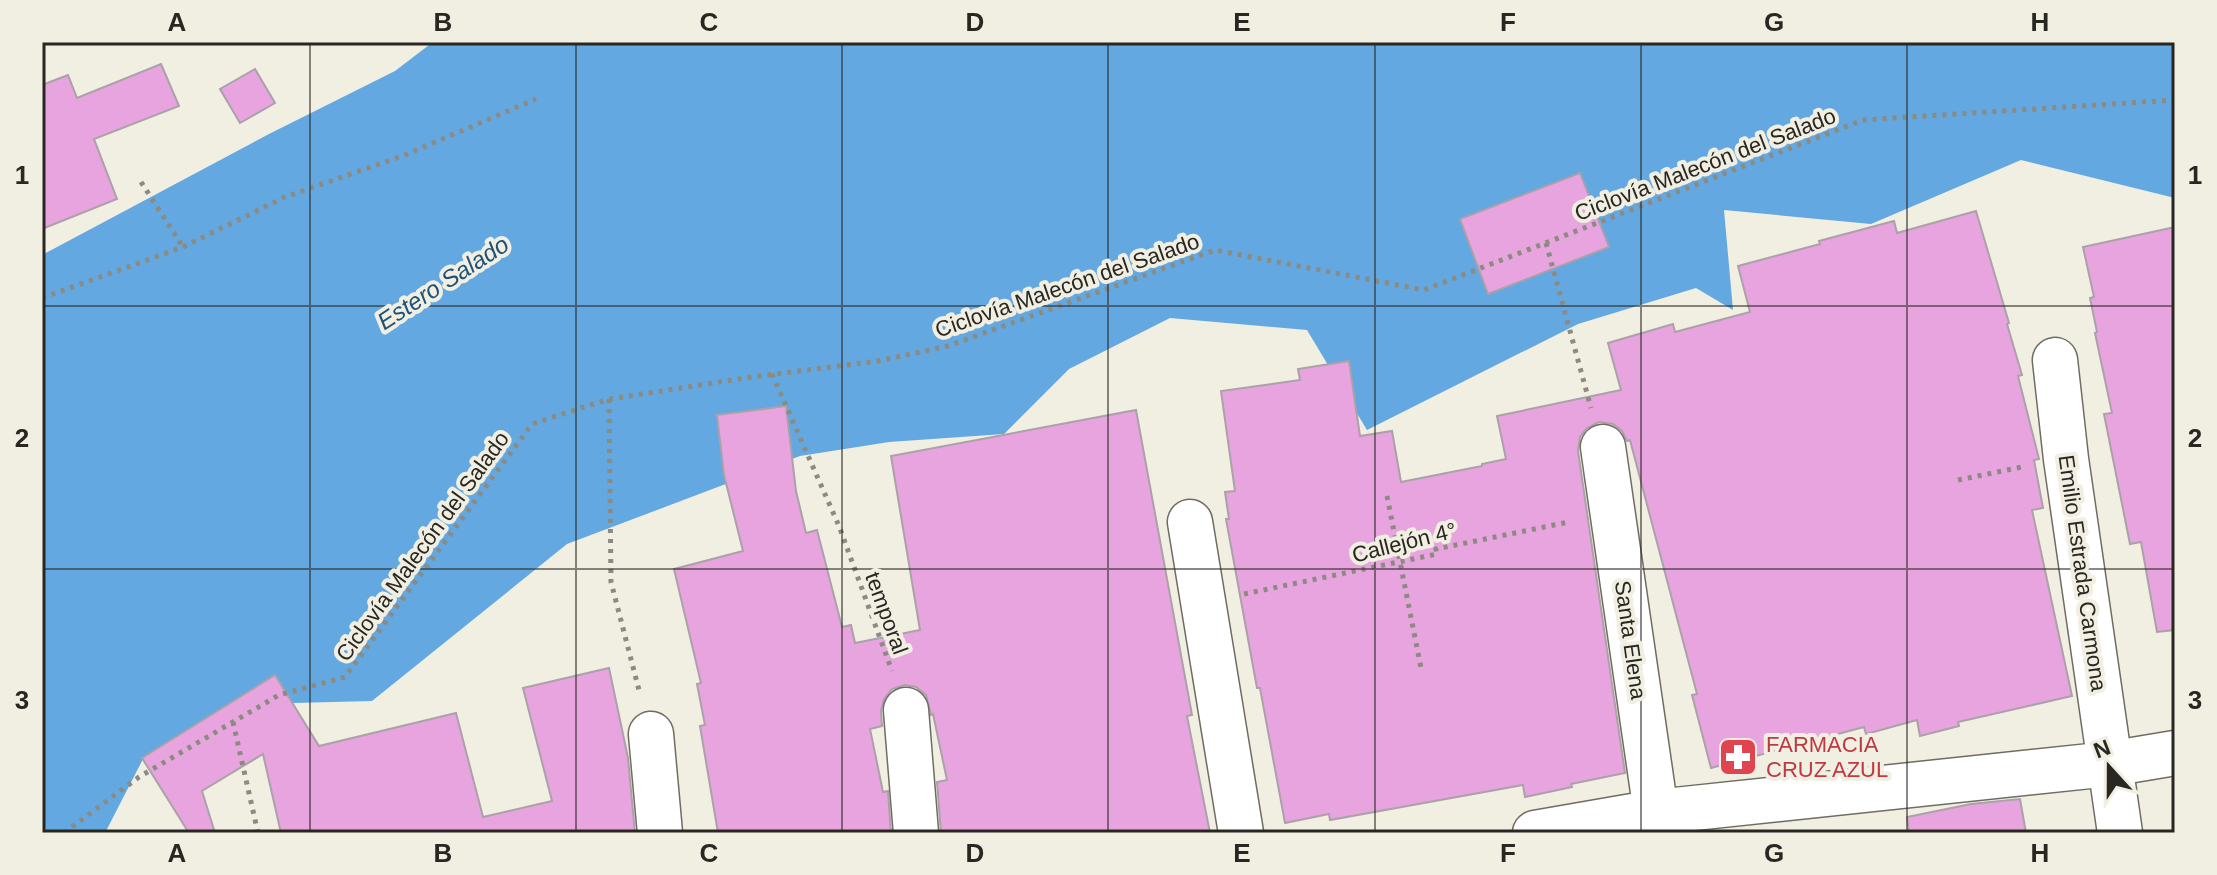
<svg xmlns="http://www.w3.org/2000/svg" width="2217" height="875" font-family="Helvetica,sans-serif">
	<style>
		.water { fill: #63a8e1 }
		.building { fill: #e8a4df; stroke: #aba1a9; stroke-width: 2 }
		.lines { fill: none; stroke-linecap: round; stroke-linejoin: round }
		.minor-casing { stroke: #6f6d62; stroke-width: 47 }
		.path { stroke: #8c8a81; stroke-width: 5; stroke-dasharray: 4 6; stroke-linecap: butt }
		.minor { stroke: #fff; stroke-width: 44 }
		.grid { fill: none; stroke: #282722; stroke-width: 2; stroke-opacity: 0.55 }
		.labels { text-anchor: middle; stroke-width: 8; stroke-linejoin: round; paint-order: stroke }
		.street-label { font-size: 22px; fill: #282722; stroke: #f1eee2 }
		.health-label { font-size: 22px; fill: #be3a42; stroke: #f1eee2; text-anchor: start }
		.water-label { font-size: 24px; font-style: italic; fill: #205178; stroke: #f1eee2 }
		.neatline { fill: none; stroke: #282722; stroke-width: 3 }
		.grid-label { font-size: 26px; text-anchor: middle; font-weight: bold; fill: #282722 }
	</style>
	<rect width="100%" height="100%" fill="#f1eee2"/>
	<polygon class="water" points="433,42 2175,42 2175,198 2021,160 1871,224 1724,210 1733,310 1696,288 1578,324 1367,430 1307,330 1170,318 1069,369 1004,434 889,442 800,456 567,544 372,701 254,704 143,759 105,833 42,833 42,255 269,134 395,71"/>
	<g class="building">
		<polygon points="161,64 179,106 94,139 117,199 42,229 42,85 68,75 77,98"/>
		<polygon points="255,69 275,103 240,123 220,89"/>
		<polygon points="1580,173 1609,247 1488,294 1460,219"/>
		<polygon points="1976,211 2009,323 2007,324 2022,375 2018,376 2039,459 2034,460 2043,508 2032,510 2072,696 1958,722 1959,726 1920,736 1917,720 1866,734 1864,727 1711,768 1692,695 1697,694 1630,440 1627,441 1622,431 1613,424 1599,422 1587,428 1580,437 1578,451 1625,773 1571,784 1572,787 1525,797 1523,785 1330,820 1329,814 1285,823 1260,688 1257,688 1226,519 1229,519 1225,492 1235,491 1221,391 1300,380 1298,369 1349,361 1360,436 1392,431 1401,482 1482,466 1482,464 1506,459 1497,416 1621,390 1608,343 1673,324 1675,332 1750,312 1738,266 1820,244 1819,241 1894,221 1897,233"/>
		<polygon points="2175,227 2175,630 2157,632 2141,542 2130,544 2104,414 2112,413 2095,333 2097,332 2090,298 2094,297 2083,247"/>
		<polygon points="786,406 796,491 806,533 817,530 842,627 851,625 855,643 920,630 891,456 1136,410 1192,715 1187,716 1210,833 941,833 937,782 947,780 933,714 931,715 926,695 916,687 905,685 892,689 884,699 881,711 882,726 870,729 883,792 888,791 891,833 718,833 700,726 705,725 697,684 701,683 674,569 743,551 724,475 717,415"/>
		<polygon points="609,668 628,758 635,833 281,833 263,754 202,791 215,833 189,833 142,758 275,675 319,746 456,713 483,817 552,801 523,688"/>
		<polygon points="2020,799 2026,833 1909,833 1907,817 1971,804"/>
	</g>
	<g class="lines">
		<defs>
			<g id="minor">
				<polyline points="2055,360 2066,459 2120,833"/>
				<polyline points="1603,447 1659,833"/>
				<polyline points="1190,522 1241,833"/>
				<polyline points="906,710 916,833"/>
				<polyline points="651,734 660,833"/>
				<polyline points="1535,833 1656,812 2109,764 2175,753"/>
			</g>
		</defs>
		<use href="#minor" class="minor-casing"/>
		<g class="path">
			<polyline points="141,182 183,247"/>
			<polyline points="1546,243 1591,408"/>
			<polyline points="42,298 183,247 285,197 405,155 536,99"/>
			<polyline points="772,374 839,526 892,671"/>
			<polyline points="609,399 611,582 640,694"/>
			<polyline points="1958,480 2022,467"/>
			<polyline points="1387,496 1421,668"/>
			<polyline points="1244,594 1437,554 1436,549 1569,522"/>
			<polyline points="233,722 258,833"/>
			<polyline points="64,833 139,777 279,695 345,677 532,424 609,399 752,377 878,361 948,346 1215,250 1424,290 1863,120 2175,100"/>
		</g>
		<use href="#minor" class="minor"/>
	</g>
	<path class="grid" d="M310,42V833M576,42V833M842,42V833M1108,42V833M1375,42V833M1641,42V833M1907,42V833M42,306H2175M42,569H2175"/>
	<defs>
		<symbol id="pharmacy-square" viewBox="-11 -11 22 22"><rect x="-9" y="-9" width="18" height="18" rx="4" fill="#e0444e" stroke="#f1eee2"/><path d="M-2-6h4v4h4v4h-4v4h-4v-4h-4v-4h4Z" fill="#fff"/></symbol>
	</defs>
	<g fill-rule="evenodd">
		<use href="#pharmacy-square" x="1716" y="735" width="44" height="44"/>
	</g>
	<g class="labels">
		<g class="street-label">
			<text transform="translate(1705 164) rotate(-21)" y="8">Ciclovía Malecón del Salado</text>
			<text transform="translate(1067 285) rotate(-19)" y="8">Ciclovía Malecón del Salado</text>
			<text transform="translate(1404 542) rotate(-14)" y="8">Callejón 4°</text>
			<text transform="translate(422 546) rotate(-54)" y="8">Ciclovía Malecón del Salado</text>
			<text transform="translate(2083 573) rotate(82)" y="8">Emilio Estrada Carmona</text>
			<text transform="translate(887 613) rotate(70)" y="8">temporal</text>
			<text transform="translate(1631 640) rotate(82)" y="8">Santa Elena</text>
		</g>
		<g class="health-label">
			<text x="1766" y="752">FARMACIA<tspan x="1766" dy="25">CRUZ AZUL</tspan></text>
		</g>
		<g class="water-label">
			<text transform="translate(443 283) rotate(-33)" y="8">Estero Salado</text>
		</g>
	</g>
	<rect width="2217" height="875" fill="none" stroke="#f1eee2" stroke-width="88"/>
	<g transform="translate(2109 767) rotate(339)" stroke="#f1eee2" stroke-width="6" paint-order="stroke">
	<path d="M0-6L14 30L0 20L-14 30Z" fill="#282722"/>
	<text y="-12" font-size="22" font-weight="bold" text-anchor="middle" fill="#282722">N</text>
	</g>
	<rect x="44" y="44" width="2129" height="787" class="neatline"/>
	<g class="grid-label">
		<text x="177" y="31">A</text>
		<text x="443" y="31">B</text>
		<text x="709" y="31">C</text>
		<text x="975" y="31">D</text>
		<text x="1242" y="31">E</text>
		<text x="1508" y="31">F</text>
		<text x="1774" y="31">G</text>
		<text x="2040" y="31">H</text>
		<text x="22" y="184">1</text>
		<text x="2195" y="184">1</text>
		<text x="22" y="447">2</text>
		<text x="2195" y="447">2</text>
		<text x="22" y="709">3</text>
		<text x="2195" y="709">3</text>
		<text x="177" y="862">A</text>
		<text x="443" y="862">B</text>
		<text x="709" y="862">C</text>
		<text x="975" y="862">D</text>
		<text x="1242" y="862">E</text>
		<text x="1508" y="862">F</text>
		<text x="1774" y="862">G</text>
		<text x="2040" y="862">H</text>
	</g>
</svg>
